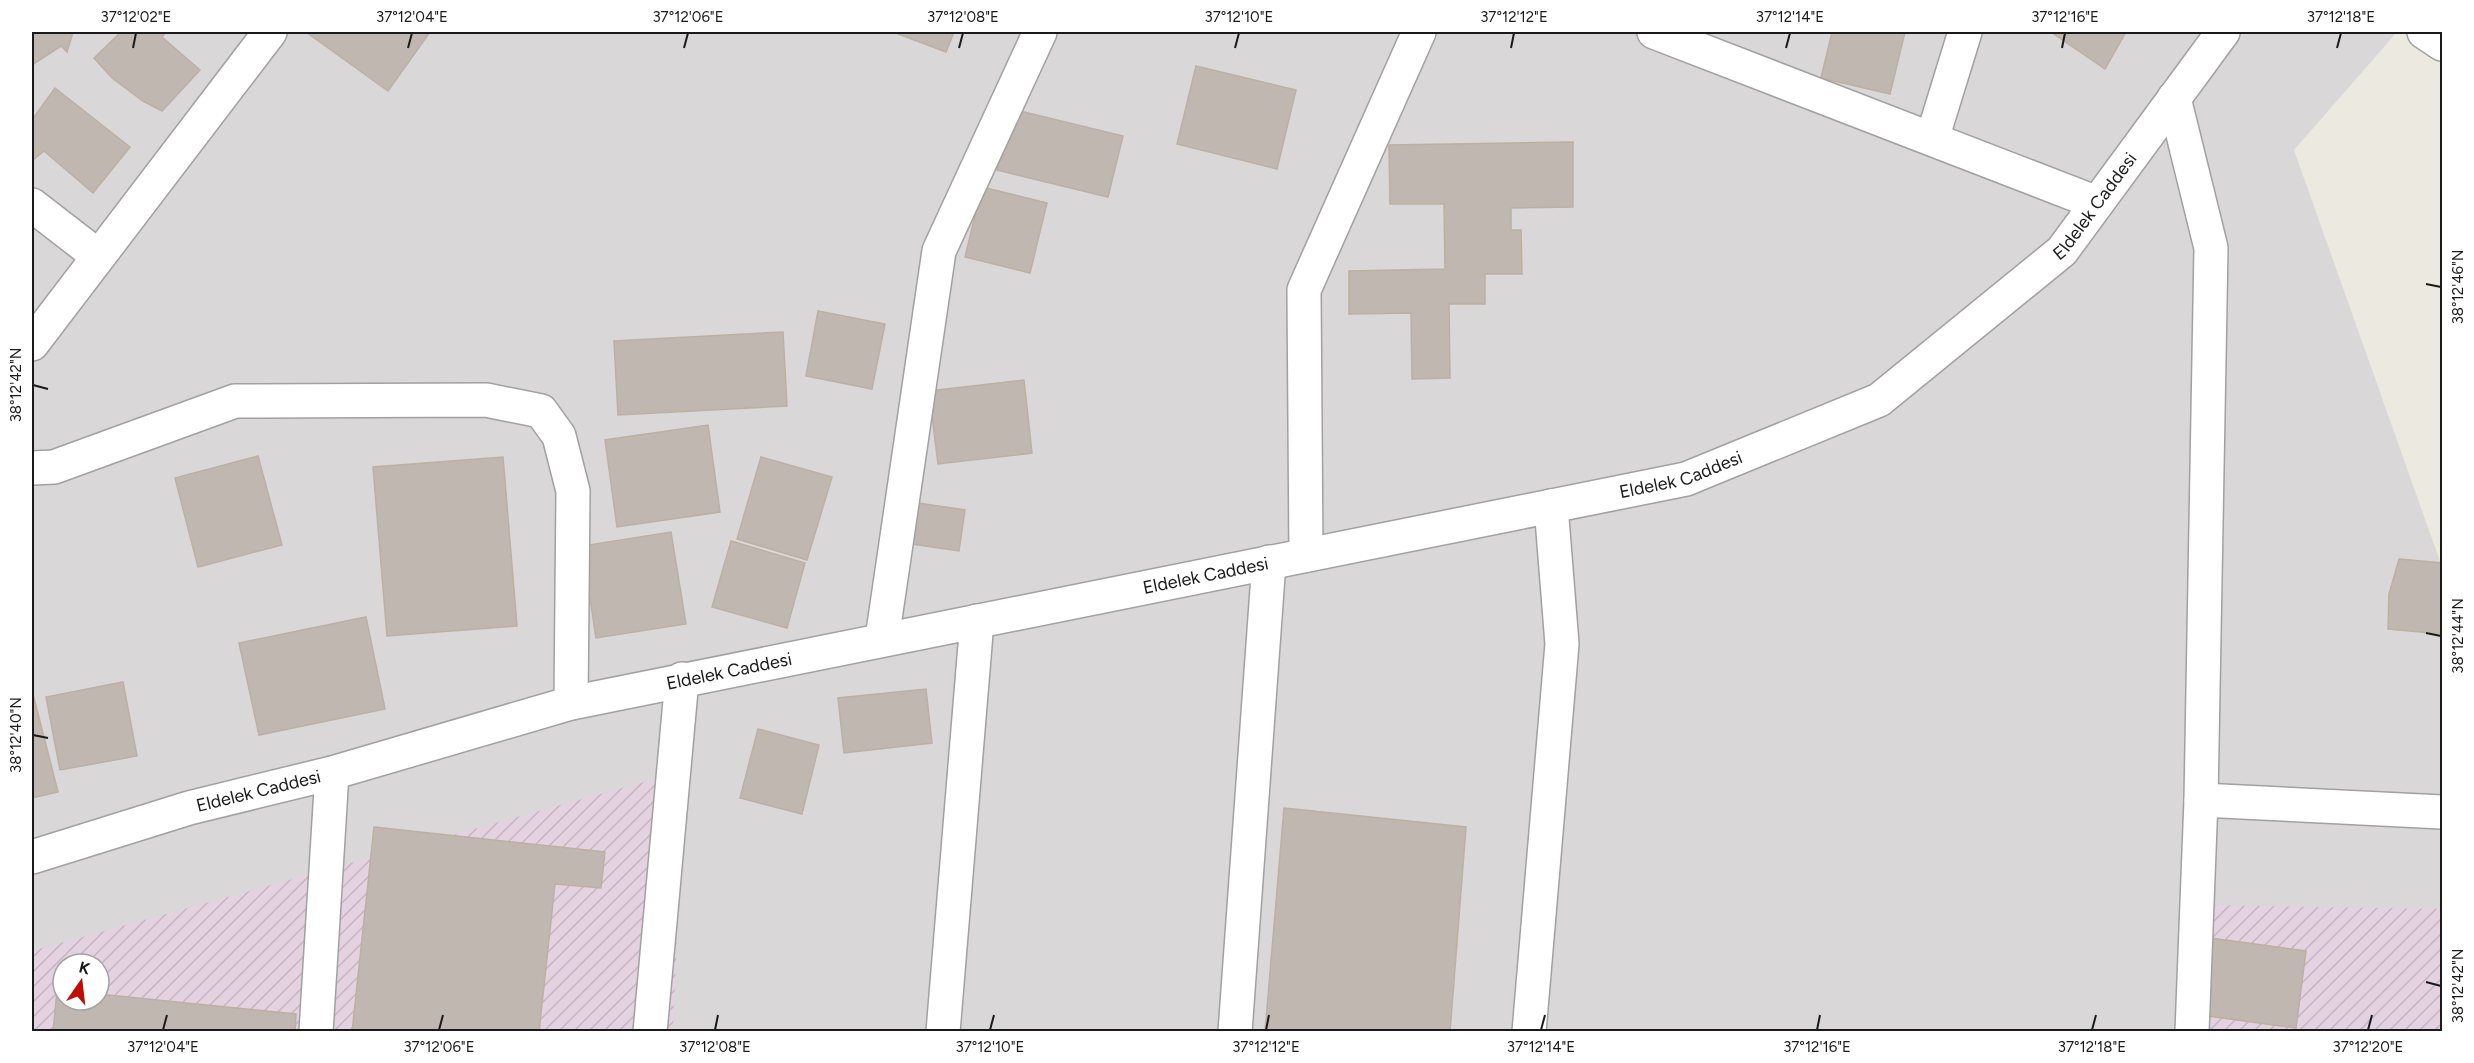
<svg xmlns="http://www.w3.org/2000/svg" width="2474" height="1063" font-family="Figtree,sans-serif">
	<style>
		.residential { fill: #d9d7d7; fill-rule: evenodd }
		.industrial { fill: url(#industrial-furrows); fill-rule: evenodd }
		.building { fill: #c0b8b0; stroke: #bdafa3; stroke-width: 1.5 }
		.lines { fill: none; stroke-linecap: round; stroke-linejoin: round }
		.minor-casing { stroke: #a1a1a1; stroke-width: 36 }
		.minor { stroke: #fff; stroke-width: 33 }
		.ticks { fill: none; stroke: #1a1a1a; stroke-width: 2 }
		.labels { text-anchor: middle; stroke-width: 4.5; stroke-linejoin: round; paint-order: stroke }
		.street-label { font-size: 18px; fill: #1a1a1a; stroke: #fff }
		.neatline { fill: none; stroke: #1a1a1a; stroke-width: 2 }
		.ticks-label { font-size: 15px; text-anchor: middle; fill: #1a1a1a }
	</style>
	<defs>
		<pattern id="industrial-furrows" width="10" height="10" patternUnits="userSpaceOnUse" patternTransform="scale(1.5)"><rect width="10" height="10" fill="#e5d2e1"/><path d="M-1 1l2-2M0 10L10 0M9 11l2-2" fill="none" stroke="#c4b4c0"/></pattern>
	</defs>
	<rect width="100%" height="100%" fill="#ece9e0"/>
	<path class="residential" d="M32,32H2397L2294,150L2442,567V1031H32ZM63,964H99V1000H63Z"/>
	<g class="industrial">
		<path d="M684,771L673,1031L32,1032V951ZM63,964H99V1000H63Z"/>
		<polygon points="2202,905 2442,909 2442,1031 2190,1032"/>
	</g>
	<g class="building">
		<polygon points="32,32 73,32 67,52 61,46 32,65"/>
		<polygon points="121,32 166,32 162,37 200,70 162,111 143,101 112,78 94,58"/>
		<polygon points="306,32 430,32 388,91"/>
		<polygon points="893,32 954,32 946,52"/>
		<polygon points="1832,32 1905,32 1890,94 1821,78"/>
		<polygon points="2051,32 2126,32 2105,69"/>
		<polygon points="1196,66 1296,90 1277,169 1177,144"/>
		<polygon points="55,88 130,147 93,193 44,151 33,160 32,159 32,120"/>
		<polygon points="1012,109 1123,136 1108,197 997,170"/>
		<polygon points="1573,142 1573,207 1511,208 1511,230 1521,230 1522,274 1485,274 1485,304 1449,304 1450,378 1412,379 1411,313 1349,314 1349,271 1445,269 1444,204 1390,204 1389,145"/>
		<polygon points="982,187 1047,203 1030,273 965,257"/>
		<polygon points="818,311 885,324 872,389 806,376"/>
		<polygon points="783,332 787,406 618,415 614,341"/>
		<polygon points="1024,380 1032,453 938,464 929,391"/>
		<polygon points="708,425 720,512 617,527 605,440"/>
		<polygon points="258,456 282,545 198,567 175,478"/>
		<polygon points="503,457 517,626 387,636 373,467"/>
		<polygon points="761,457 832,477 807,560 737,539"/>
		<polygon points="918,503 965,510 959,551 912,544"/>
		<polygon points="671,532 686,624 596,638 582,546"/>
		<polygon points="731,541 805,563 787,628 712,607"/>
		<polygon points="2399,559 2442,563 2442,634 2388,629 2389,594"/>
		<polygon points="366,617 385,709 259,735 239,643"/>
		<polygon points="123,682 137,756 60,770 46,697"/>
		<polygon points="926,689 932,743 844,753 838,698"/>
		<polygon points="33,694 58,792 32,798 32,695"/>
		<polygon points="758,729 819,745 802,814 740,798"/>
		<polygon points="1284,808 1466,827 1450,1032 1265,1032"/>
		<polygon points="374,827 605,852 601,888 555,884 539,1032 352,1032"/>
		<polygon points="2211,938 2306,951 2296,1028 2200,1015"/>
		<polygon points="57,990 63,991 63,1000 99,1000 99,994 296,1014 295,1032 53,1032"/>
	</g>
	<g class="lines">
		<defs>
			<g id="minor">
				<polyline points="1654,32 2097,203"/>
				<polyline points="2424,32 2442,44"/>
				<polyline points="2174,98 2211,248 2201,800 2192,1032"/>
				<polyline points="1932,139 1965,32"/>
				<polyline points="32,205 98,256"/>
				<polyline points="32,344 270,32"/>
				<polyline points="32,468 54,467 235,401 486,400 541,411 559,436 573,491 571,703"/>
				<polyline points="1306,555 1304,290 1419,32"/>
				<polyline points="882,639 939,251 1040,32"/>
				<polyline points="2201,800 2442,812"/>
				<path id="s1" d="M32,857L189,808L332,773L571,703L1686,479L1879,400L2062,251L2223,32"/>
				<polyline points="316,1032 332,773"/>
				<polyline points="650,1032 682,679"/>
				<polyline points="943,1032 977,621"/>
				<polyline points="1235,1032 1269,562"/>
				<polyline points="1529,1032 1562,644 1551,506"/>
			</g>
		</defs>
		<use href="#minor" class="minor-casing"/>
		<use href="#minor" class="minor"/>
	</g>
	<path class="ticks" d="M133,48L136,33M408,48L412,33M684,48L688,33M959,48L963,33M1235,48L1239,33M1511,48L1514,33M1786,48L1790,33M2062,48L2065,33M2337,48L2341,33M2426,284L2441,287M33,385L48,389M2426,633L2441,636M33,735L48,738M2426,982L2441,986M163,1030L167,1015M439,1030L443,1015M715,1030L718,1015M990,1030L994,1015M1266,1030L1269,1015M1541,1030L1545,1015M1817,1030L1820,1015M2092,1030L2096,1015M2368,1030L2372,1015"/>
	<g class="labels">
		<g class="street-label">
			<text dy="6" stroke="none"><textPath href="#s1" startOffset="2198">Eldelek Caddesi</textPath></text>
			<text dy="6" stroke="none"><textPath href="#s1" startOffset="1694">Eldelek Caddesi</textPath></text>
			<text dy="6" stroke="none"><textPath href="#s1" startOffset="1208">Eldelek Caddesi</textPath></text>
			<text dy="6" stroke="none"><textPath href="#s1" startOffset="722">Eldelek Caddesi</textPath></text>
			<text dy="6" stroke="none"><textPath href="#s1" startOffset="236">Eldelek Caddesi</textPath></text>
		</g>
	</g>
	<rect width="2474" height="1063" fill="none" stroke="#ffffff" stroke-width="66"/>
	<g transform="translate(81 982) rotate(14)"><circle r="28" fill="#ffffff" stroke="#a3a3a3" stroke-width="1.5"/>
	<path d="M0-4.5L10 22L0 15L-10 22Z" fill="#c10b04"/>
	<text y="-9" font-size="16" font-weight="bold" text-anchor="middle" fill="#1a1a1a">K</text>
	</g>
	<rect x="33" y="33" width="2408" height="997" class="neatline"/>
	<g class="ticks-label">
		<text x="136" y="22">37°12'02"E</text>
		<text x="412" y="22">37°12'04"E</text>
		<text x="688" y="22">37°12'06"E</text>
		<text x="963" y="22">37°12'08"E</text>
		<text x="1239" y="22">37°12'10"E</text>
		<text x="1514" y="22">37°12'12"E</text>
		<text x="1790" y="22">37°12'14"E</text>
		<text x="2065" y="22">37°12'16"E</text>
		<text x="2341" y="22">37°12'18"E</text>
		<text transform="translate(2458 287) rotate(-90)" y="5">38°12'46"N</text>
		<text transform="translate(16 385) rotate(-90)" y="5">38°12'42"N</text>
		<text transform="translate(2458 636) rotate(-90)" y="5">38°12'44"N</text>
		<text transform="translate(16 735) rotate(-90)" y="5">38°12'40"N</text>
		<text transform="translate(2458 986) rotate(-90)" y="5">38°12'42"N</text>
		<text x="163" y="1052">37°12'04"E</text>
		<text x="439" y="1052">37°12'06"E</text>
		<text x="715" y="1052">37°12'08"E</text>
		<text x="990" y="1052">37°12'10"E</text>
		<text x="1266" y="1052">37°12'12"E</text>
		<text x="1541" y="1052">37°12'14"E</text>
		<text x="1817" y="1052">37°12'16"E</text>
		<text x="2092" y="1052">37°12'18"E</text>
		<text x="2368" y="1052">37°12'20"E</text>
	</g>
</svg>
